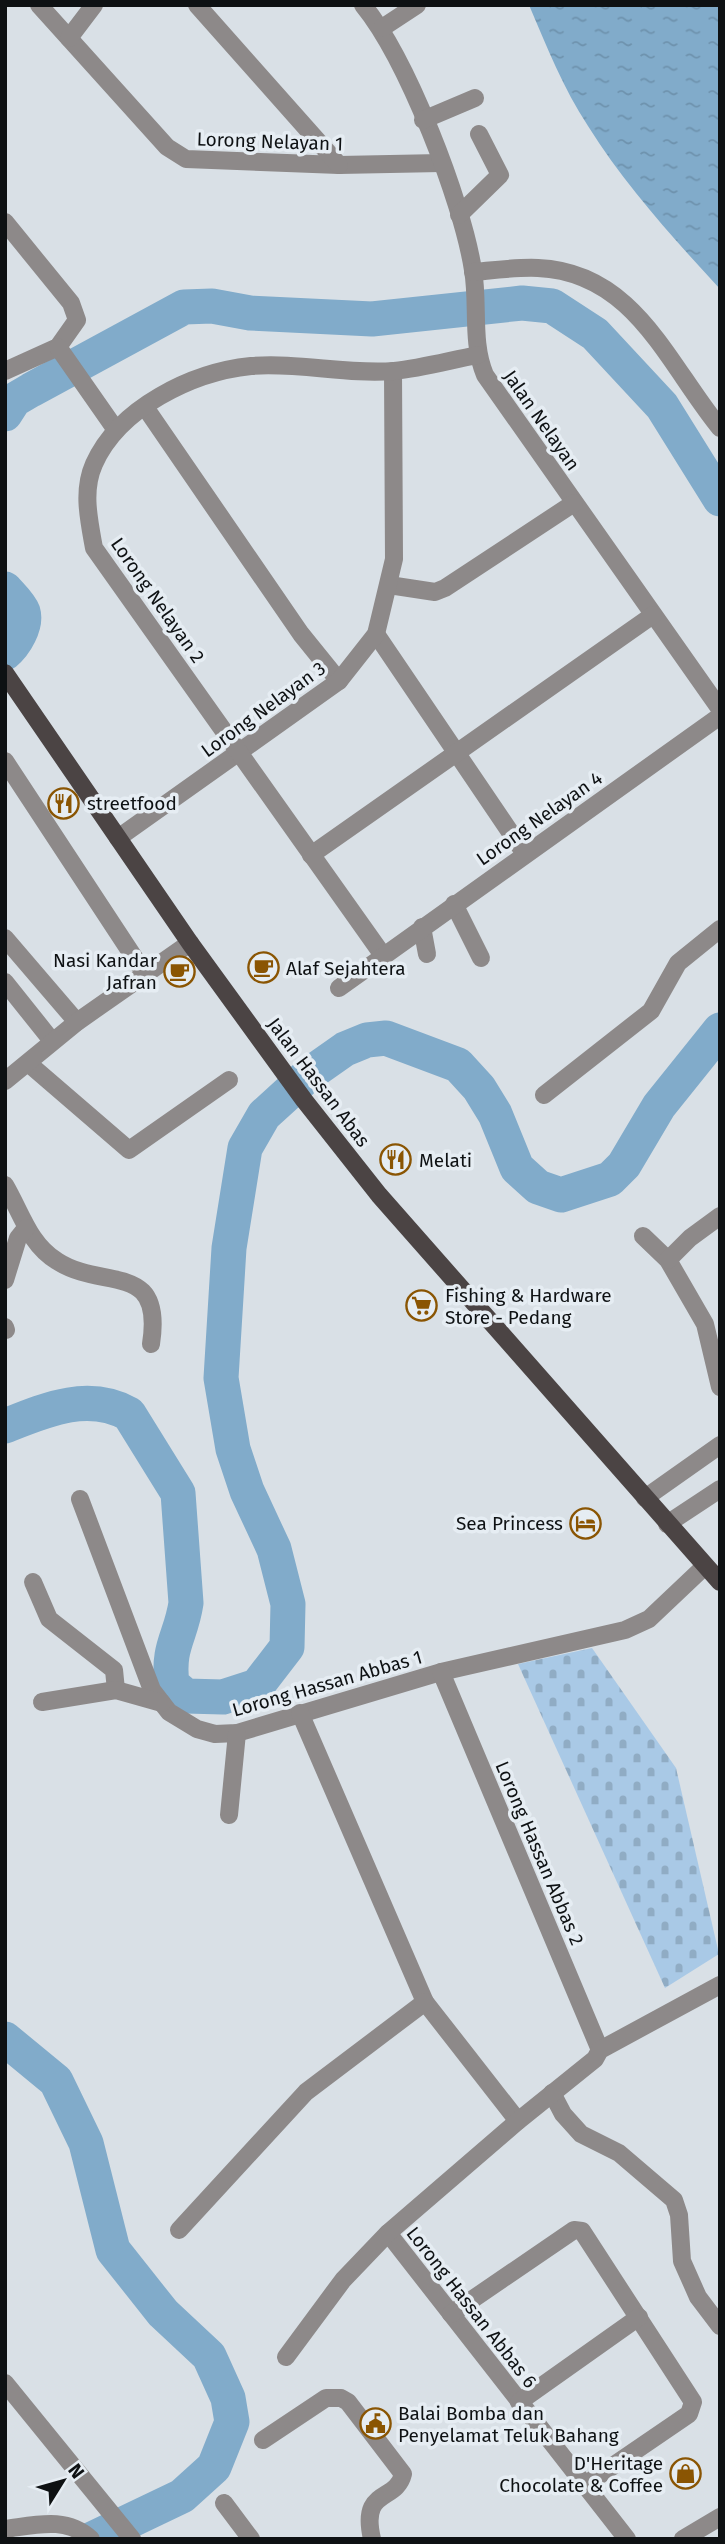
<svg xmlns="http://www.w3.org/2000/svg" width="725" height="2544" font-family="'Fira Sans',sans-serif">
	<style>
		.cemetery { fill: url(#cemetery-stones) }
		.water { fill: url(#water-ripples) }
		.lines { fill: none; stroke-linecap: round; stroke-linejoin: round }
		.river { stroke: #81abca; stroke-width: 35 }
		.minor { stroke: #8d8989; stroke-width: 18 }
		.major { stroke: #4b4444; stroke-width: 18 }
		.labels { text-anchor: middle; stroke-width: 7; stroke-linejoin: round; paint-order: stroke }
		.street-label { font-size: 19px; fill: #0e1113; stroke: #e6edf3 }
		.poi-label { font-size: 19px; fill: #0e1113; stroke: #e6edf3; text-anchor: start }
	</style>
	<defs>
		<pattern id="cemetery-stones" width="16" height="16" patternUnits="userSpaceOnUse" patternTransform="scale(1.75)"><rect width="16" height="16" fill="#a9c9e6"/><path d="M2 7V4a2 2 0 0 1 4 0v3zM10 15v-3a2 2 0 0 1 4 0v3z" fill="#90acc4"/></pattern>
		<pattern id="water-ripples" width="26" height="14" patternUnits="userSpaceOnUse" patternTransform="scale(1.75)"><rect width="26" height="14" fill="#81abca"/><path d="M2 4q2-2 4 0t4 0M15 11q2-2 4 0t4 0" fill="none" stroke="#6e92ad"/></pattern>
	</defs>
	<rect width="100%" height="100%" fill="#d9e0e6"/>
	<polygon class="cemetery" points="592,1648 676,1768 719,1954 665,1988 518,1664"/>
	<path class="water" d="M529,5H720V289C673,238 625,185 588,126C563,88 547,47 529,5Z"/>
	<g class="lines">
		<g class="river">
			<polyline points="5,414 14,400 31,390 184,307 212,306 250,313 372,319 522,303 552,306 595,334 662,406 720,499"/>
			<path d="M5,589C11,596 20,604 23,612C27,625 15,645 5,653"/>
			<path d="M5,1426C45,1410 88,1391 129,1414L178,1493L186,1603C181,1637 167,1646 172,1684L186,1696L223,1697L257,1686L287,1647L288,1604L274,1549L247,1491L233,1449L221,1378L229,1248L245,1148L264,1115L308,1075L345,1049L367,1040L386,1038L458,1065L479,1088L495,1114L517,1168L538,1187L561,1195L610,1179L624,1165L659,1106L720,1030"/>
			<polyline points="5,2039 56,2081 86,2143 113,2250 163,2313 209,2356 228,2398 232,2422 214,2467 182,2496 92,2539"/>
		</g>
		<g class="minor">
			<polyline points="39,5 167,147 186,159 339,165 441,163"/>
			<polyline points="197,5 339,165"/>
			<path d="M363,5C407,59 462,200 473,270C479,304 471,342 485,375L720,709"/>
			<polyline points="382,28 417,5"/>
			<polyline points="69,38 94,5"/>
			<polyline points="423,120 475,98"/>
			<polyline points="459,215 500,175 479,134"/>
			<polyline points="5,222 71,303 77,320 58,347 5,371"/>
			<path d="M473,272C495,270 517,267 538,268C634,272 667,363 720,428"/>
			<polyline points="58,347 116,430"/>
			<polyline points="145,407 301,634 339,681"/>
			<polyline points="389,585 435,592 445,588 574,503"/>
			<polyline points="376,634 525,854"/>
			<polyline points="5,761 145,974"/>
			<polyline points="118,838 339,681 376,634 394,559 393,371"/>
			<polyline points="311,855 653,615"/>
			<polyline points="454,904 481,958"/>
			<polyline points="422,927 427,954"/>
			<polyline points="5,938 77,1022"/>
			<path d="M382,954L94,548C89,520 82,491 94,464C119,408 192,372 251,366C299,362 347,375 394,371C422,368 451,360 478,355"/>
			<polyline points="5,982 52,1041"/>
			<polyline points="339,988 720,716"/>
			<polyline points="28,1063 129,1150 229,1080"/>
			<polyline points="5,1081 77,1022 190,943"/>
			<polyline points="544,1095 651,1011 678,963 720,929"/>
			<path d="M5,1185C21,1212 29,1244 57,1261C103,1291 164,1260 151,1344"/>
			<polyline points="643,1236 668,1260 705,1324 720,1387"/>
			<polyline points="668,1260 690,1238 720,1216"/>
			<polyline points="5,1280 18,1238 26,1228"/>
			<polyline points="5,1327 6,1330"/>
			<polyline points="645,1498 720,1445"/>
			<polyline points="80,1499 152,1690 169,1712 197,1729 215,1734 237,1733 441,1672 625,1630 649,1619 705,1566"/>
			<polyline points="667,1524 720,1489"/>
			<polyline points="33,1582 49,1619 114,1670 116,1690"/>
			<polyline points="441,1672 600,2050"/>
			<polyline points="42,1702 116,1690 162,1703"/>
			<polyline points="300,1713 425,2002 518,2121"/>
			<polyline points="229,1815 237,1733"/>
			<polyline points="552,2093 563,2114 581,2134 619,2153 674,2200 679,2215 682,2261 698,2297 720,2326"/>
			<polyline points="179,2230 306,2092 425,2002"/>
			<polyline points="388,2233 627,2539"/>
			<polyline points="451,2314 574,2230 582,2231 693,2402 689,2414 585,2485"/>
			<polyline points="286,2357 343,2280 388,2233 518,2121 595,2059 600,2050 720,1985"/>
			<polyline points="5,2383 132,2539"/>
			<polyline points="519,2402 639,2317"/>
			<path d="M263,2440L326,2398H341L348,2402L403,2474C396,2503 360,2487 372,2539"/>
			<polyline points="224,2503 251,2539"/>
			<path d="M5,2529C36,2525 66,2516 91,2539"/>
			<polyline points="683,2539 720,2517"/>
		</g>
		<polyline class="major" points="5,673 190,943 304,1100 379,1195 720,1582"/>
	</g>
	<defs>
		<symbol id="restaurant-ring" viewBox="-11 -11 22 22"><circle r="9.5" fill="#e6edf3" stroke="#8a5503" stroke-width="1.5"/><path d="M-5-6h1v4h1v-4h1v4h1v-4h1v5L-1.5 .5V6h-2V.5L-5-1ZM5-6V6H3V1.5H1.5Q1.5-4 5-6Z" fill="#8a5503"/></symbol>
		<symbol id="cafe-ring" viewBox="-11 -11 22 22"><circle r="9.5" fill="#e6edf3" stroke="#8a5503" stroke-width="1.5"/><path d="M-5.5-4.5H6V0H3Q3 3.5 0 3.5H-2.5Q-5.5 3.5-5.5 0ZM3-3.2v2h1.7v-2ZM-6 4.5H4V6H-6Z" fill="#8a5503"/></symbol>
		<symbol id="supermarket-ring" viewBox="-11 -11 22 22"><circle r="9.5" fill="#e6edf3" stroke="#8a5503" stroke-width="1.5"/><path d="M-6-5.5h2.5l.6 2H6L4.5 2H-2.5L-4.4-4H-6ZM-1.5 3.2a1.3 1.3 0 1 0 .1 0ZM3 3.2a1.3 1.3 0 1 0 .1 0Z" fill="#8a5503"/></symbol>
		<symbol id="hotel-ring" viewBox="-11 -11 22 22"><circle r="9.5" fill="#e6edf3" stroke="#8a5503" stroke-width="1.5"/><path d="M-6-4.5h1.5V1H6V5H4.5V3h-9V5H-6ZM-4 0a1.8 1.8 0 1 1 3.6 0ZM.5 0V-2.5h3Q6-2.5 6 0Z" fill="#8a5503"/></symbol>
		<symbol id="civic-ring" viewBox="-11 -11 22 22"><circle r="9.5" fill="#e6edf3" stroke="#8a5503" stroke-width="1.5"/><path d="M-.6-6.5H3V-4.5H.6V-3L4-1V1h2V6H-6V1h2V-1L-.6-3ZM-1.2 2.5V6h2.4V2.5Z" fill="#8a5503"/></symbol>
		<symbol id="shop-ring" viewBox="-11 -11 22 22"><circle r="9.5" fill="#e6edf3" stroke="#8a5503" stroke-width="1.5"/><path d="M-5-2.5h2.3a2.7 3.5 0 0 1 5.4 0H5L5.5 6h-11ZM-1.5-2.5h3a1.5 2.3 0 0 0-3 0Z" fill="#8a5503"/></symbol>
	</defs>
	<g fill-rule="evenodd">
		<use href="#restaurant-ring" x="46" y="786" width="35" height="35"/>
		<use href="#cafe-ring" x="246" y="950" width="35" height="35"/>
		<use href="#cafe-ring" x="162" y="954" width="35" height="35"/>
		<use href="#restaurant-ring" x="378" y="1142" width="35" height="35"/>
		<use href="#supermarket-ring" x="404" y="1288" width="35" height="35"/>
		<use href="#hotel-ring" x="568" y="1506" width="35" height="35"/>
		<use href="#civic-ring" x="358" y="2406" width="35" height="35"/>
		<use href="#shop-ring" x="668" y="2456" width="35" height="35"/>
	</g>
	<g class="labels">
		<g class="street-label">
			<text transform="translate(270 141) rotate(2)" y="7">Lorong Nelayan 1</text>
			<text transform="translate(542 420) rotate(55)" y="7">Jalan Nelayan</text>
			<text transform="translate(158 600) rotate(55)" y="7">Lorong Nelayan 2</text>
			<text transform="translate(263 709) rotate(-36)" y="7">Lorong Nelayan 3</text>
			<text transform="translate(539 818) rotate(-35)" y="7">Lorong Nelayan 4</text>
			<text transform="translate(319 1082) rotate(53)" y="7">Jalan Hassan Abas</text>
			<text transform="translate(327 1683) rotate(-16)" y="7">Lorong Hassan Abbas 1</text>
			<text transform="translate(540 1853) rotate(67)" y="7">Lorong Hassan Abbas 2</text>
			<text transform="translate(472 2307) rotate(52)" y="7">Lorong Hassan Abbas 6</text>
		</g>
		<g class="poi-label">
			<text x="87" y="810">streetfood</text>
			<text x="157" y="967" text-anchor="end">Nasi Kandar<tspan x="157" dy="22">Jafran</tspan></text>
			<text x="286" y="975">Alaf Sejahtera</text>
			<text x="419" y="1167">Melati</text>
			<text x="445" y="1302">Fishing &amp; Hardware<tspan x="445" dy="22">Store - Pedang</tspan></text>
			<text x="563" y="1530" text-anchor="end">Sea Princess</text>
			<text x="398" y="2420">Balai Bomba dan<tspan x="398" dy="22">Penyelamat Teluk Bahang</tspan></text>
			<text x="663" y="2470" text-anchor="end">D'Heritage<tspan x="663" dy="22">Chocolate &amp; Coffee</tspan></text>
		</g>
	</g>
	<rect width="725" height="2544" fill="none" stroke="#0e1113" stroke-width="14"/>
	<g transform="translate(63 2481) rotate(53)" stroke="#e6edf3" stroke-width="5" paint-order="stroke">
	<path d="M0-5L12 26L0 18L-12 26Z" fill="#0e1113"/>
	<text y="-10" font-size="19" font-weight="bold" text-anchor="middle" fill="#0e1113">N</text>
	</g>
</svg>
